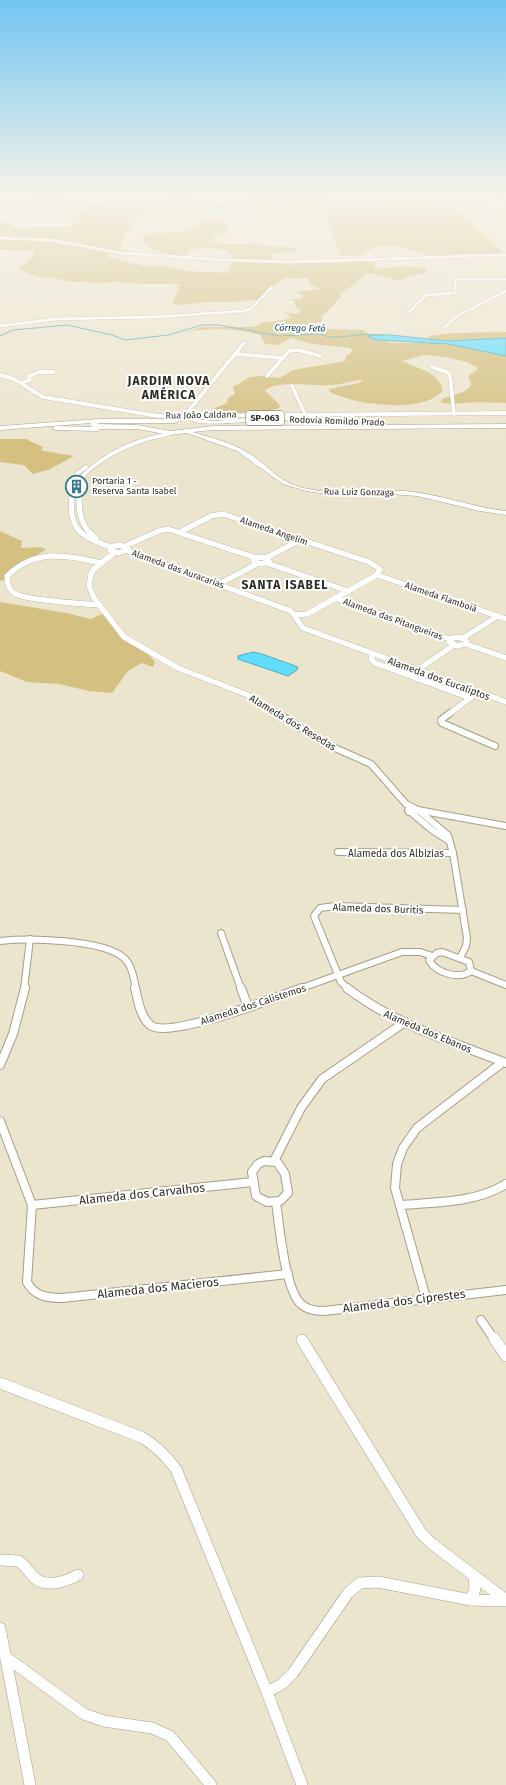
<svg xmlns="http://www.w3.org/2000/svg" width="506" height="1785" font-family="'Fira Sans',sans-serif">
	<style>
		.green { fill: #d4c080 }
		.water { fill: #60deff; stroke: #51a8bd }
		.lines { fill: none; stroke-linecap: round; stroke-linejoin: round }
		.stream { stroke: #51a8bd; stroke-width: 1 }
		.minor-tunnel { stroke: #c6c0ac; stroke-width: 4; stroke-dasharray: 4 2; stroke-linecap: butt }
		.minor-far5-casing { stroke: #a59e88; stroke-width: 3.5 }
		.minor-far4-casing { stroke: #a59e88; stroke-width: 4.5 }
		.minor-far3-casing { stroke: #a59e88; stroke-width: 6 }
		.minor-far2-casing { stroke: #a59e88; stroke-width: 8 }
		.minor-far1-casing { stroke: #a59e88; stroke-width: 10 }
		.minor-casing { stroke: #a59e88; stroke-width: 12 }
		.major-casing { stroke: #a59e88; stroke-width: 1 }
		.minor-far5 { stroke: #fff; stroke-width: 3 }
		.minor-far4 { stroke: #fff; stroke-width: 4 }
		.minor-far3 { stroke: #fff; stroke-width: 5.5 }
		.minor-far2 { stroke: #fff; stroke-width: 6 }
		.minor-far1 { stroke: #fff; stroke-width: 8 }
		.minor { stroke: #fff; stroke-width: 11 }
		.major { fill: #fff; fill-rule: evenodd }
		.labels { text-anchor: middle; stroke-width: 4; stroke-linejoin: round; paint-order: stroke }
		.far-water-label { font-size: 9px; font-style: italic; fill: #003d4a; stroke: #fff }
		.far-street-label { font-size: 9px; fill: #2d2b22; stroke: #fff }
		.shield { fill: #fff; stroke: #6c6b64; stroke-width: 1 }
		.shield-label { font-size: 9px; font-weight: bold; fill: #2d2b22 }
		.far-poi-label { font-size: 9px; fill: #2d2b22; stroke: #fff; text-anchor: start }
		.street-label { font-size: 10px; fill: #2d2b22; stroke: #fff }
		.far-district-label { font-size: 12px; font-weight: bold; letter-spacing: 1px; fill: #2d2b22; stroke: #fff }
		.near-street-label { font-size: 12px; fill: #2d2b22; stroke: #fff }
	</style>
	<rect width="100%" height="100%" fill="#ece5ce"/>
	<g class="green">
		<path d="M40,195H58V198C65,199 79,202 84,197L88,202L93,205L117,201H156L174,197L189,198L209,202L208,205L203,208L206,210L203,211L207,212H153L135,217L133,226L126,233L123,239L121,252L109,254L108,257L141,265L143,266H168L186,271L230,273L226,270L230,269L232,256L226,250L206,248L194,249L182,257C172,256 145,250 142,238L143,235C156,230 193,238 197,221L218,219L228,225L226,226L231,230L222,235L215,234L211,238L213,242L221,244H247L298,248L295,251L272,254L274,261L292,265L309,260L337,258L375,262L374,269L410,266L425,268L426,272L407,277L401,281L370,273C359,279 350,289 340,293L341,297C334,304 330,310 321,316L322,321L314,324L329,329L361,330L391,343H424L430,336L454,333L506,332V403L477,402L455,404L442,403L441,400C450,395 461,395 470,387L471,383L468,376L477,370L478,368L467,362L444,357L424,355L402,361C416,368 440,372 443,391C422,414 355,405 330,392L329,389L359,383L363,380H361C351,381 342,384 333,385C318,387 275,379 265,391L280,405L279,408L263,413H234L215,411L213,409L227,403L228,398L235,394L233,387L250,377L263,376L280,378L293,370L345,361L346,356L352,352L351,348L312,344L291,338L278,345L265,344L260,335C236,328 210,328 185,332L203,327H252L258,326L261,323L288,319L291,318L286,313L279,311L297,314L301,311L297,308L294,303L296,301L289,299H301L304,295L294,292L322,289L311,285L307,278H285L257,300L231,302H206L180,305L172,303L179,289L173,288L180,286L178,284H139L111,281V283L73,282L54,278L37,277L18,269L32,258L34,251L0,250V222L49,224L66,221L68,214L65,210L30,199Z"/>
		<path d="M300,195H334L318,202C326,203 335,203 343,204C357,206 378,211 390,200L424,201L430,204L455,207L503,253L428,255L392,245L375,247L362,255L341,256L323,212L328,207H320L304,212L252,208L216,209L219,205C227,202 238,200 246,199C257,198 293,204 300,195Z"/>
		<polygon points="0,439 26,439 43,447 41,450 44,451 74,456 48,470 33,474 24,465 0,462"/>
		<polygon points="0,531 22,541 21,548 41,547 46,550 10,569 8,579 0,581"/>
		<path d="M0,602L66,613L91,619L102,614C118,631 141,643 155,662L153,667L142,663L128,671L112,693L89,691L59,684L27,682L0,671Z"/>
	</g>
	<g class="water">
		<polygon points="372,335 391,335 448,341 506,338 506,356 448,344 377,340 368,337"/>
		<polygon points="253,652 262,654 298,667 297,670 288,676 238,659 238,656"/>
	</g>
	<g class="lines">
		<g class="stream">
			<polyline points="52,195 50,200 53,202 94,206 174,200 196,206 227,206 252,201 318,195"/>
			<path d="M0,336L13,330L67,325L112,335L125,340L168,335L202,325H219L279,336L320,334C333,340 344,336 357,335C366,334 375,335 383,335"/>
		</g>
		<g class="minor-tunnel">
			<polyline points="73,492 75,478"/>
			<polyline points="79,492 80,479"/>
		</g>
		<defs>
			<g id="minor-far5">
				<polyline points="506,198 472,202 492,204 506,201"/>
				<polyline points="20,220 14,221 12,224 16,226 73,224 66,218 85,207 83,195"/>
				<polyline points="0,238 51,240 121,253 224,260 291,262 506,255"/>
				<polyline points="408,313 426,295 456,293 455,279 506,279"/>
				<polyline points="0,326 55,319 156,317 243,311 251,309 272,287"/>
				<polyline points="445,327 457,316 506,291"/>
			</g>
			<g id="minor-far4">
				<polyline points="236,354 282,358"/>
				<polyline points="432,367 447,372 450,375 454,414"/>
				<polyline points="0,375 14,379 43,397 158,416 506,413"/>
				<polyline points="267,376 289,351 298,350 320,356"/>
				<polyline points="23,382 30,380 29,376 39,372 54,372"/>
				<polyline points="292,386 305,414"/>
				<polyline points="185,415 244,343"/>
				<polyline points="75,478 78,473 86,467"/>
				<path d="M80,479C95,461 122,447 144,440C152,437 162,436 171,433"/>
				<polyline points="72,498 73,492"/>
				<polyline points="79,498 79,492"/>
			</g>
			<g id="minor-far3">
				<path d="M72,497C68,530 82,537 111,547"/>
				<path d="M79,497C79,515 81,527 96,538"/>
				<polyline points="180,532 211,516 223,514 369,562 380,569 377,575 307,614 295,615"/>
				<polygon points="120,545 128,549 119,553 110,550 114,546"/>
				<polyline points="125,546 159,531 168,529 256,558"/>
				<polyline points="128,551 291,611 303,628 506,702"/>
				<polyline points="114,553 94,569 91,574 89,586 94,598 124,637 178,668 248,695 278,714"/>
				<polygon points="258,557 266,558 269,561 262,564 254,562 254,559"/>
				<polyline points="266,558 300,540"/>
				<polyline points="267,563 348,591"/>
				<polyline points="377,575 506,619"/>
				<polyline points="219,584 257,564"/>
				<polyline points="335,598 450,639"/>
				<path d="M100,605C85,604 24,600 14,593C8,589 7,582 7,576C36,548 66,555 101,563"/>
				<polygon points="457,637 465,639 467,643 458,646 449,642 450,639"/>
				<polyline points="463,638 498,616"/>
				<polyline points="466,644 506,658"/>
				<polyline points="373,654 371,659 375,663 470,698"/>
				<polyline points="416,671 454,645"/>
				<polyline points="449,714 473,696"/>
			</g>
			<g id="minor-far2">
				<polyline points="277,713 326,744 371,764 406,804 418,810 448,835 453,853 467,938 466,946 460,958"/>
				<polyline points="450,713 441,720 442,723 495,746"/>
				<polyline points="408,810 432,830 449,841"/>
				<polyline points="409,812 418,810 506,826"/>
				<polyline points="338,852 453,853"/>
				<polyline points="221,933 241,989"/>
				<path d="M0,941C27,938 103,939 124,958C132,965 134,979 136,989"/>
				<path d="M442,952L469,962L471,971C459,980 436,973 429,960L437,953Z"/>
				<polyline points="471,971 506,985"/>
				<polyline points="24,989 30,939"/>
				<polyline points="299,989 402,952 420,952 432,956"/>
				<polyline points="349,989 341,982 314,916 320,908 335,906 463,910"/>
			</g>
			<g id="minor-far1">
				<path d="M135,988C138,1000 140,1016 150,1025C168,1040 277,997 302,988"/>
				<polyline points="241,988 248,1007"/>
				<path d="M347,988C394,1024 452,1042 506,1063"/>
				<polyline points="0,1065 13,1034 25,988"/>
				<path d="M0,1121L32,1205L27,1282C34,1296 47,1298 62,1298L288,1274"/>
				<polygon points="264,1161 277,1162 285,1174 288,1193 280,1201 267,1202 256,1196 252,1172 258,1164"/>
				<polyline points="274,1161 301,1108 322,1079 405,1022"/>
				<path d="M276,1202C279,1224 285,1290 301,1304C307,1310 316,1311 324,1311L506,1290"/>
				<polyline points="32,1205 253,1182"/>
				<path d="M401,1205C436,1202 476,1203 506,1184"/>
				<polyline points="426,1298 395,1188 397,1164 403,1148 417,1128 503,1062"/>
				<polyline points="481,1320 494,1339"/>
			</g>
			<g id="minor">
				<polyline points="494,1338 506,1356"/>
				<polyline points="302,1340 421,1533 431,1543 506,1600"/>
				<path d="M0,1383L141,1437C156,1445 166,1456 176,1469L267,1692L302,1785"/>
				<path d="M0,1560L19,1561C26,1566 30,1574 36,1579C48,1588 67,1581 78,1575"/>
				<polyline points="471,1600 475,1589 474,1576"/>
				<polyline points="0,1628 30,1785"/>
				<polyline points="7,1658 84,1714 104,1721 152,1728 170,1736 211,1785"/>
				<polyline points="267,1692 282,1684 293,1673 348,1593 360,1583 378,1582 471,1600 506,1601"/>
			</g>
			<g id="major">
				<path d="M195,413L198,415L196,419L214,421L268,416L317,419L320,421L317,423C301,422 284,419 268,420C253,420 198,429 189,419Z"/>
				<path d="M179,414L181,415L183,419L175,423H101L96,424L137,425L171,431L213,426L506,424V428L213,430L193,432C211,438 230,442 247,452C263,461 275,478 294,485C329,498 369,489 405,491C439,494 472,507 506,511V515L480,511L417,496L390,494L334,495L306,491L283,484L237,451L187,433L171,435L137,429H100L98,431L55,430L52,428L55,426L94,427L90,426L91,423L0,430V426L99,419H174L177,418L176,416Z"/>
			</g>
		</defs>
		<use href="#minor-far5" class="minor-far5-casing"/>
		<use href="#minor-far4" class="minor-far4-casing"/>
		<use href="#minor-far3" class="minor-far3-casing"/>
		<use href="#minor-far2" class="minor-far2-casing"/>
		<use href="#minor-far1" class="minor-far1-casing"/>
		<use href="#minor" class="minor-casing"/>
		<use href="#major" class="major-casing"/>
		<use href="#minor-far5" class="minor-far5"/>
		<use href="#minor-far4" class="minor-far4"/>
		<use href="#minor-far3" class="minor-far3"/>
		<use href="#minor-far2" class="minor-far2"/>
		<use href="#minor-far1" class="minor-far1"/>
		<use href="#minor" class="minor"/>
		<use href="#major" class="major"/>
	</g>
	<linearGradient id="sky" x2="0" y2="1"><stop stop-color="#71c5f1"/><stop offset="0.44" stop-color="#f6f3e9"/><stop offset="1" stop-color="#f6f3e9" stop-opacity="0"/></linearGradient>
	<rect width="506" height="444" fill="url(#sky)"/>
	<defs>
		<symbol id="building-ring" viewBox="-11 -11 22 22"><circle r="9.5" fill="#fff" stroke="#37798b" stroke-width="1.5"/><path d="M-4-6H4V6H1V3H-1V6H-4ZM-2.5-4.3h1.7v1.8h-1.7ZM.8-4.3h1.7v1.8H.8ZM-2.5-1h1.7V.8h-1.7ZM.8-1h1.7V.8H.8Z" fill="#37798b"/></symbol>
	</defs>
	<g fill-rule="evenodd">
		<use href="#building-ring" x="64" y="474" width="25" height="25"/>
	</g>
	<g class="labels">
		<g class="far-water-label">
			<text transform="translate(300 328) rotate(1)" y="3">Córrego Fetá</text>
		</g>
		<g class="far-street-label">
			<text transform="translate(201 415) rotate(-1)" y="3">Rua João Caldana</text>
			<text transform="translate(337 421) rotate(2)" y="3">Rodovia Romildo Prado</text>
			<text transform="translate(359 492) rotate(1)" y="3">Rua Luiz Gonzaga</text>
			<text transform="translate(274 531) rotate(19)" y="3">Alameda Angelim</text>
			<text transform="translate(178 569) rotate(20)" y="3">Alameda das Auracarias</text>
			<text transform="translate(441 597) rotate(19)" y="3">Alameda Flamboiã</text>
			<text transform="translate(393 619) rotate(20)" y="3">Alameda das Pitangueiras</text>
		</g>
		<rect class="shield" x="246" y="411" width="38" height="14" rx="3"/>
		<g class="shield-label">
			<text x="265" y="421">SP-063</text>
		</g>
		<g class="far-poi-label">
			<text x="92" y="484">Portaria 1 -<tspan x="92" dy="10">Reserva Santa Isabel</tspan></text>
		</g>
		<g class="street-label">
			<text transform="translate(439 678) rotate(20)" y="4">Alameda dos Eucaliptos</text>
			<text transform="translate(293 722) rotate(31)" y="4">Alameda dos Resedas</text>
			<text x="396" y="857">Alameda dos Albizias</text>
			<text transform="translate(378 908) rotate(2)" y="4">Alameda dos Buritis</text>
			<text transform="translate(253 1004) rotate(-18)" y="4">Alameda dos Calistemos</text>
			<text transform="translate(428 1031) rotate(23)" y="4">Alameda dos Ebanos</text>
		</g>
		<g class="far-district-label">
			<text x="169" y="385">JARDIM NOVA<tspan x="169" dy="14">AMÉRICA</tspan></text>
			<text x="285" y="589">SANTA ISABEL</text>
		</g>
		<g class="near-street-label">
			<text transform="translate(142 1194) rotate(-6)" y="4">Alameda dos Carvalhos</text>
			<text transform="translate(158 1288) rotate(-6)" y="4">Alameda dos Macieros</text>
			<text transform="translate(404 1301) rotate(-7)" y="4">Alameda dos Ciprestes</text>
		</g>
	</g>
</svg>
